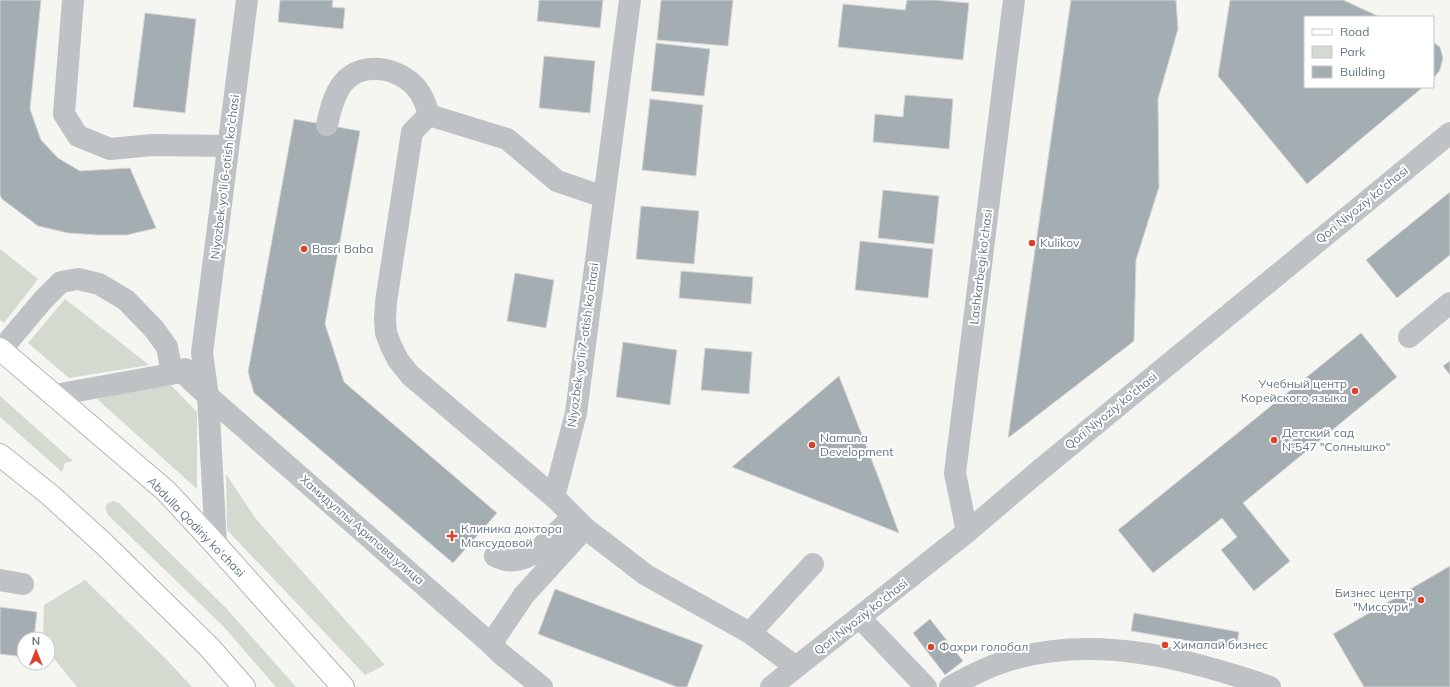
<svg xmlns="http://www.w3.org/2000/svg" width="1450" height="687" font-family="Mulish,sans-serif">
	<style>
		.green { fill: #d5dad0 }
		.building { fill: #a4aeb2; stroke: #d6d6d4 }
		.lines { fill: none; stroke-linecap: round; stroke-linejoin: round }
		.major-casing { stroke: #b1b6b9; stroke-width: 24 }
		.minor { stroke: #bec2c5; stroke-width: 22 }
		.major { stroke: #fff; stroke-width: 22 }
		.poi-dot { fill: #de4028; stroke: #fff; stroke-width: 1.5 }
		.labels { text-anchor: middle; stroke-width: 4; stroke-linejoin: round; paint-order: stroke }
		.street-label { font-size: 12px; fill: #647782; stroke: #fff }
		.poi-label { font-size: 12px; fill: #647782; stroke: #fff; text-anchor: start }
	</style>
	<rect width="100%" height="100%" fill="#f5f5f1"/>
	<g class="green">
		<polygon points="0,249 38,279 4,323 0,320"/>
		<polygon points="65,299 149,365 69,378 28,343"/>
		<polygon points="167,381 197,412 197,489 97,399"/>
		<polygon points="0,396 73,461 65,463 62,472 0,417"/>
		<polygon points="226,474 255,518 385,665 365,675 227,530"/>
		<polygon points="113,501 119,503 226,608 296,687 276,687 223,626 108,515 105,508 107,504"/>
		<polygon points="85,580 166,659 192,687 77,687 48,651 48,639 43,639 44,605"/>
	</g>
	<g class="building">
		<polygon points="0,0 41,0 30,109 41,140 58,158 80,171 130,168 156,228 127,235 98,235 68,233 38,226 2,199 0,195"/>
		<polygon points="280,0 333,0 332,7 345,8 343,29 278,22"/>
		<polygon points="539,0 603,0 600,28 537,21"/>
		<polygon points="661,0 733,0 728,46 657,40"/>
		<polygon points="907,0 935,0 969,3 963,60 838,47 843,4 905,10"/>
		<polygon points="1071,0 1154,0 1103,354 1010,425"/>
		<polygon points="1071,0 1176,0 1178,29 1158,99 1159,187 1136,260 1134,341 1008,438"/>
		<polygon points="1230,0 1343,0 1380,17 1305,17 1305,87 1423,87 1307,184 1218,76"/>
		<polygon points="145,13 196,19 185,113 133,107"/>
		<polygon points="1433,42 1440,47 1443,58 1440,70 1433,79"/>
		<polygon points="656,43 710,49 704,96 651,91"/>
		<polygon points="544,56 595,61 590,113 539,108"/>
		<polygon points="905,95 953,99 949,149 873,142 875,114 903,117"/>
		<polygon points="650,99 703,105 696,176 642,170"/>
		<polygon points="294,119 360,131 325,324 344,382 497,513 453,563 254,393 248,372"/>
		<polygon points="883,190 939,196 934,244 878,238"/>
		<polygon points="1450,192 1450,255 1397,298 1366,260"/>
		<polygon points="641,206 699,211 694,264 636,259"/>
		<polygon points="860,241 933,249 928,298 855,290"/>
		<polygon points="681,271 753,277 751,304 679,298"/>
		<polygon points="515,273 554,280 546,328 507,321"/>
		<polygon points="1361,333 1397,377 1243,503 1290,561 1254,591 1221,550 1237,537 1222,518 1153,573 1118,530"/>
		<polygon points="623,342 677,350 670,405 616,397"/>
		<polygon points="705,348 752,352 749,394 701,390"/>
		<polygon points="1450,361 1450,375 1443,366"/>
		<polygon points="839,376 881,484 899,533 732,467"/>
		<polygon points="1450,566 1450,687 1364,687 1333,634"/>
		<polygon points="555,589 703,645 687,687 677,687 538,634"/>
		<polygon points="0,607 37,612 34,639 24,639 24,657 0,654"/>
		<polygon points="1134,613 1239,632 1236,649 1131,631"/>
		<polygon points="930,619 963,661 945,675 913,633"/>
	</g>
	<g class="lines">
		<defs>
			<g id="major">
				<polyline points="0,349 166,491 216,545 343,687"/>
				<polyline points="0,455 50,495 104,544 209,647 244,687"/>
			</g>
		</defs>
		<use href="#major" class="major-casing"/>
		<g class="minor">
			<polyline points="73,0 64,114 78,136 110,149 152,145 228,146"/>
			<path d="M327,125C330,111 334,94 343,83C364,58 405,69 420,93C424,99 427,108 429,115"/>
			<polyline points="1409,337 1450,303"/>
			<polyline points="1,350 43,300 61,282 78,279 99,284 126,300 154,329 167,347 172,373"/>
			<polyline points="182,372 208,396 491,644 501,654 542,687"/>
			<polyline points="55,395 182,372 185,369"/>
			<polyline points="554,497 410,375 398,360 391,346 386,333 385,319 386,302 412,132 429,115 507,139 557,181 604,197"/>
			<polyline points="585,528 646,575 750,633 796,667"/>
			<polyline points="967,532 955,473 1014,0"/>
			<polyline points="216,545 208,396 202,353 247,0"/>
			<path d="M495,556C509,564 522,560 535,553L573,517"/>
			<polyline points="0,580 23,584"/>
			<polyline points="860,618 926,687"/>
			<polyline points="750,633 813,564"/>
			<polyline points="491,644 524,595 585,528 554,497 576,413 630,0"/>
			<polyline points="771,687 967,532 1040,470 1450,133"/>
			<path d="M950,687C971,675 993,664 1017,658C1079,641 1145,650 1206,667C1228,673 1249,679 1270,687"/>
		</g>
		<use href="#major" class="major"/>
	</g>
	<g class="poi-dot">
		<circle cx="1032" cy="243" r="4"/>
		<circle cx="304" cy="249" r="4"/>
		<circle cx="1355" cy="391" r="4"/>
		<circle cx="1274" cy="440" r="4"/>
		<circle cx="812" cy="445" r="4"/>
		<path d="M450 530h4v4h4v4h-4v4h-4v-4h-4v-4h4z"/>
		<circle cx="1421" cy="600" r="4"/>
		<circle cx="1165" cy="645" r="4"/>
		<circle cx="931" cy="647" r="4"/>
	</g>
	<g class="labels">
		<g class="street-label">
			<text transform="translate(225 177) rotate(-83)" y="4">Niyozbek yo'li 6-otish ko'chasi</text>
			<text transform="translate(1362 205) rotate(-39)" y="4">Qori Niyoziy ko'chasi</text>
			<text transform="translate(981 267) rotate(-83)" y="4">Lashkarbegi ko'chasi</text>
			<text transform="translate(583 345) rotate(-82)" y="4">Niyozbek yo'li 7-otish ko'chasi</text>
			<text transform="translate(1111 411) rotate(-39)" y="4">Qori Niyoziy ko'chasi</text>
			<text transform="translate(196 527) rotate(46)" y="4">Abdulla Qodiriy ko'chasi</text>
			<text transform="translate(362 530) rotate(41)" y="4">Хамидуллы Арипова улица</text>
			<text transform="translate(861 617) rotate(-38)" y="4">Qori Niyoziy ko'chasi</text>
		</g>
		<g class="poi-label">
			<text x="1040" y="247">Kulikov</text>
			<text x="312" y="253">Basri Baba</text>
			<text x="1347" y="388" text-anchor="end">Учебный центр<tspan x="1347" dy="14">Корейского языка</tspan></text>
			<text x="1282" y="437">Детский сад<tspan x="1282" dy="14">№547 "Солнышко"</tspan></text>
			<text x="820" y="442">Namuna<tspan x="820" dy="14">Development</tspan></text>
			<text x="461" y="533">Клиника доктора<tspan x="461" dy="14">Максудовой</tspan></text>
			<text x="1413" y="597" text-anchor="end">Бизнес центр<tspan x="1413" dy="14">"Миссури"</tspan></text>
			<text x="1173" y="649">Хималай бизнес</text>
			<text x="939" y="651">Фахри голобал</text>
		</g>
	</g>
	<rect x="1304" y="16" width="130" height="72" fill="#ffffff" stroke="#c1c9cd"/>
	<rect x="1312" y="29" width="20" height="6" fill="#ffffff" stroke="#c1c9cd"/>
	<text x="1340" y="36" font-size="12" fill="#647782">Road</text>
	<rect x="1312" y="46" width="20" height="12" fill="#d5dad0" stroke="#c1c9cd"/>
	<text x="1340" y="56" font-size="12" fill="#647782">Park</text>
	<rect x="1312" y="66" width="20" height="12" fill="#a4aeb2" stroke="#c1c9cd"/>
	<text x="1340" y="76" font-size="12" fill="#647782">Building</text>
	<g transform="translate(36 651)"><circle r="19" fill="#ffffff" stroke="#c1c9cd"/>
	<path d="M0-3L7 15L0 10L-7 15Z" fill="#de4028"/>
	<text y="-6" font-size="11" font-weight="bold" text-anchor="middle" fill="#647782">N</text>
	</g>
</svg>
